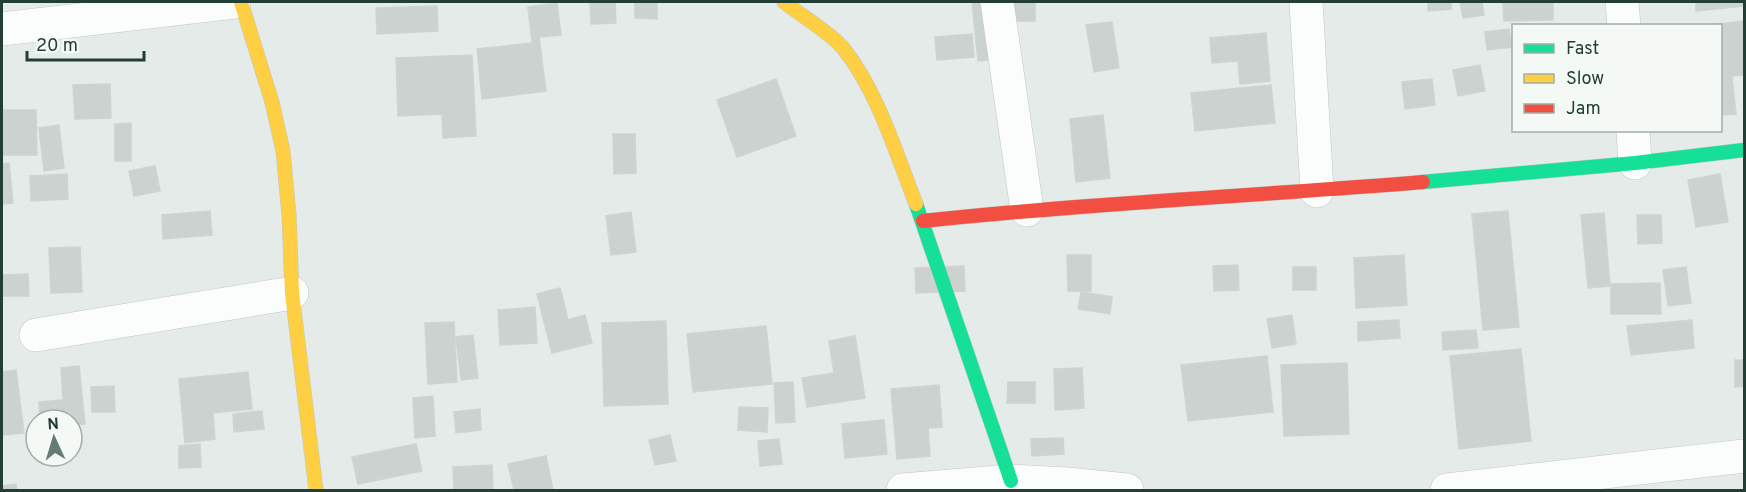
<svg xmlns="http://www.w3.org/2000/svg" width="1746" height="492" font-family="Overpass,sans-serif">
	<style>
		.building { fill: #ccd2cf; stroke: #ced4d1; stroke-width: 1.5 }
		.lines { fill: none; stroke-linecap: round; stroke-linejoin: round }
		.street-casing { stroke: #c2c8c5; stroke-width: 34 }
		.fast-casing { stroke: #c1c8c5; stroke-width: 15 }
		.slow-casing { stroke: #c1c8c5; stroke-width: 15 }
		.jam-casing { stroke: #c1c8c5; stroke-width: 15 }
		.street { stroke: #fbfcfc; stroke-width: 33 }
		.fast { stroke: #16e098; stroke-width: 14 }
		.slow { stroke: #ffcf43; stroke-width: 14 }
		.jam { stroke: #f24e42; stroke-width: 14 }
	</style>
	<rect width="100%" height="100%" fill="#e5ebe8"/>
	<g class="building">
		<polygon points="590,2 615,2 616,23 591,24"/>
		<polygon points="635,2 657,2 657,19 635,18"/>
		<polygon points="972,2 994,2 999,59 978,61"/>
		<polygon points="1011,2 1035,2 1035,21 1012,21"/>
		<polygon points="1428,2 1451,2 1451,9 1428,11"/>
		<polygon points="1460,2 1482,2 1484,15 1463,18"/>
		<polygon points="1503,2 1553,2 1553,20 1504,21"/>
		<polygon points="1696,2 1744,2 1744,6 1696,11"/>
		<polygon points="557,3 561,35 539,37 546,91 482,99 477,49 532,43 528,7"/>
		<polygon points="437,6 438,31 377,34 376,8"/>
		<polygon points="1744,21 1744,75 1732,76 1736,114 1720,115 1720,26 1701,26"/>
		<polygon points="1112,22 1119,68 1094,72 1086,25"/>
		<polygon points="1509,29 1512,47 1487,50 1485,32"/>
		<polygon points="1266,33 1270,81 1240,84 1238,61 1212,63 1210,38"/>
		<polygon points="972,34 974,57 937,60 935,37"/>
		<polygon points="472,55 476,136 443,138 442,114 398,116 396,58"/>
		<polygon points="1480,65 1485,91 1458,96 1453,70"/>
		<polygon points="776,79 796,136 737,157 717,100"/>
		<polygon points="1432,79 1435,105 1405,109 1402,82"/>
		<polygon points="110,84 111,118 75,119 73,85"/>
		<polygon points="1271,85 1275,123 1195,131 1191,93"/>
		<polygon points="2,110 36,110 37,155 2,155"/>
		<polygon points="1103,115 1110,178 1076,182 1070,119"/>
		<polygon points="131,123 131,161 115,161 115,124"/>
		<polygon points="59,125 64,168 44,171 39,128"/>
		<polygon points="613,134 635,134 636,173 614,174"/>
		<polygon points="9,163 13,203 2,204 2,164"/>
		<polygon points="155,166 160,191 134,196 129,171"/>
		<polygon points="67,174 68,199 31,201 30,176"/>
		<polygon points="1720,174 1728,222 1696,227 1688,180"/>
		<polygon points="210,211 212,235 163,239 162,215"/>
		<polygon points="1508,211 1519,327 1483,330 1472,214"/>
		<polygon points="631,212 636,252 611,255 606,216"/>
		<polygon points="1604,213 1610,286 1588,288 1581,215"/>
		<polygon points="1637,215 1661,215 1662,243 1638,244"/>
		<polygon points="80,247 82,292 51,293 49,248"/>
		<polygon points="1067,255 1091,255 1091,291 1068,291"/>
		<polygon points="1404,255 1407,305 1356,308 1354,258"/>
		<polygon points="1238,265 1239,290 1214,291 1213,266"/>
		<polygon points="964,266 965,291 916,293 915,268"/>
		<rect x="1293" y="267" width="23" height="23"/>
		<polygon points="1686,267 1691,303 1668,306 1663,270"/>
		<polygon points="28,274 29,296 2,296 2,275"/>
		<polygon points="1660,283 1661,314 1611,314 1611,284"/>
		<polygon points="560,288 568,320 585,315 592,343 552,353 537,294"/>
		<polygon points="1081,292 1112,297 1110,314 1078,309"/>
		<polygon points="535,307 537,343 500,345 498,310"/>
		<polygon points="1292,315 1296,344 1272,348 1267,319"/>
		<polygon points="1399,320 1400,338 1358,341 1358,322"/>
		<polygon points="1692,320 1694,348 1631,355 1627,326"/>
		<polygon points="666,321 668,404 604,406 602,323"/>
		<polygon points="454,322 457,382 428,384 425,323"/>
		<polygon points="766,326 772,384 693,392 687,334"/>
		<polygon points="1476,330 1478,348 1443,350 1442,332"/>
		<polygon points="473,335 478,378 461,380 456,337"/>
		<polygon points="855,336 865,398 807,407 802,378 834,373 829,341"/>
		<polygon points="1521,349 1531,441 1459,449 1450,356"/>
		<polygon points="1267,356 1273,412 1188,421 1181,365"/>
		<polygon points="1735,360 1744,360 1744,386 1735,387"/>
		<polygon points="1347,363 1349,434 1284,436 1281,365"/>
		<polygon points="79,366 85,424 72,425 72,420 40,420 39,402 63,400 61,368"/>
		<polygon points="1082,368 1084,408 1055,410 1054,369"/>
		<polygon points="16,370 24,433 2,435 2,372"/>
		<polygon points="248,372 252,409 213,413 215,439 185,443 179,379"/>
		<polygon points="793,382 795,422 776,423 774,383"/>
		<polygon points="1008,382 1035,382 1035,403 1007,403"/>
		<polygon points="939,385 942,427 928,428 930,456 897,459 891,389"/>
		<polygon points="114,386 115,412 92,412 91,387"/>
		<polygon points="433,396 435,436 415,438 413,398"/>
		<polygon points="739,407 768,408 767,432 738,430"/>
		<polygon points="480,409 481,430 456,433 454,412"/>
		<polygon points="262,411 264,429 234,432 233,414"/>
		<polygon points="884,420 887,454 845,458 842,424"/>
		<polygon points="670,435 676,461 655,465 649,440"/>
		<polygon points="1063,438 1064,454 1032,456 1031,439"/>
		<polygon points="779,439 782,464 760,466 758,441"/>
		<polygon points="200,444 201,467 179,468 179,446"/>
		<polygon points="416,444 422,471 358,484 352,457"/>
		<polygon points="546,456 553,490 514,490 508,464"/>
		<polygon points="492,465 493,490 454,490 453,467"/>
		<polygon points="16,484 17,490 2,490 2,486"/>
	</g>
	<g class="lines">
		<defs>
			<g id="street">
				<polyline points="997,2 1027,210"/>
				<polyline points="1306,2 1317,191"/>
				<polyline points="1622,2 1624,26"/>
				<polyline points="2,29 234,2"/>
				<polyline points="1633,130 1635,163"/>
				<polyline points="36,335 292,293"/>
				<polyline points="903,490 1011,481 1067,484 1127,490"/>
				<polyline points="1447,490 1744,456"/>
			</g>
			<g id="fast">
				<polyline points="1423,182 1635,163 1744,150"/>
				<polyline points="916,204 1011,481"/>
			</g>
			<g id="slow">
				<polyline points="241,2 272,102 283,151 289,215 292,293 316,490"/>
				<path d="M784,2C799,14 832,34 843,48C877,90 896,153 916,204"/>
			</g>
			<path id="jam" d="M923,221C1089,203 1256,196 1423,182"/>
		</defs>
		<use href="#street" class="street-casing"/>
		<use href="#fast" class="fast-casing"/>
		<use href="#slow" class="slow-casing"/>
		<use href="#jam" class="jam-casing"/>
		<use href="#street" class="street"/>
		<use href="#fast" class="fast"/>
		<use href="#slow" class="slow"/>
		<use href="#jam" class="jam"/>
	</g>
	<rect width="1746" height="492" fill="none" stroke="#223f35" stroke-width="6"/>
	<rect x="1512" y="24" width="210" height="108" fill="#f4f9f6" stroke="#a0afa9" stroke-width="1.5"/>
	<rect x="1524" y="44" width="30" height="9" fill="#16e098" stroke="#a0afa9" stroke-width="1.5"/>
	<text x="1566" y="54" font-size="18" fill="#223f35">Fast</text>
	<rect x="1524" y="74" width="30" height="9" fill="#ffcf43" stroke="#a0afa9" stroke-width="1.5"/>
	<text x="1566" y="84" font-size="18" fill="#223f35">Slow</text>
	<rect x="1524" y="104" width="30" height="9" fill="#f24e42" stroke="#a0afa9" stroke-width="1.5"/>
	<text x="1566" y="114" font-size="18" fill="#223f35">Jam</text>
	<g transform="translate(54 438) rotate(356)"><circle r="28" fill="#f4f9f6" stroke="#a0afa9" stroke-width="1.5"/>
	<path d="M0-4.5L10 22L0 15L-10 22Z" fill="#667b74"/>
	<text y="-9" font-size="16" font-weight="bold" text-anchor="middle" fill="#223f35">N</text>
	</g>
	<path d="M27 51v9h117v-9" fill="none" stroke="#223f35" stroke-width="3"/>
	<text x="36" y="51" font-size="18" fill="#223f35" stroke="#f4f9f6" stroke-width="4.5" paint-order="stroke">20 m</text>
</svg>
